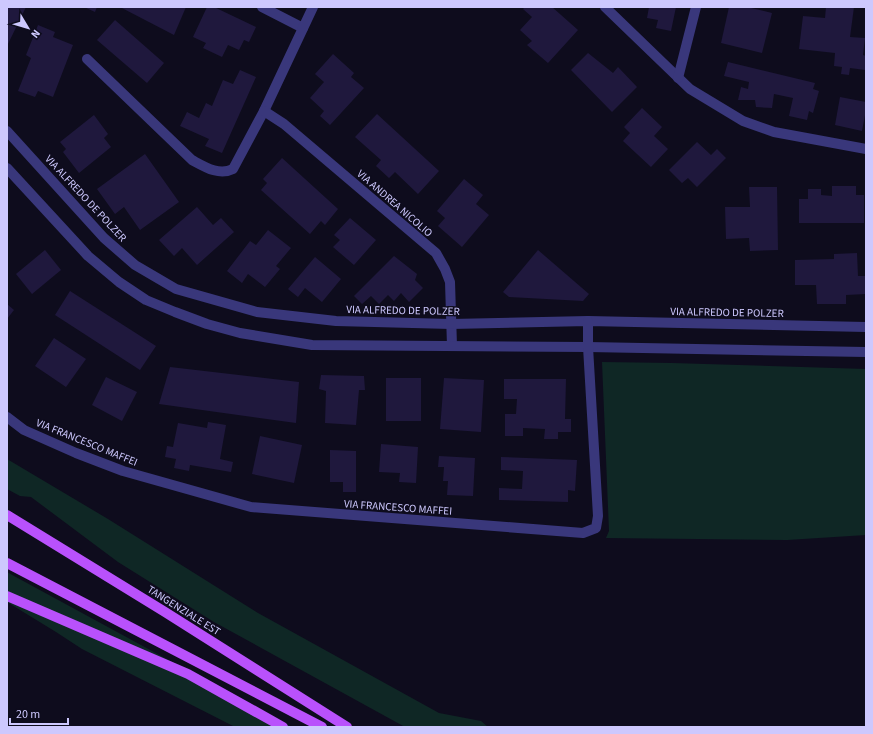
<svg xmlns="http://www.w3.org/2000/svg" width="873" height="734" font-family="'Source Sans 3',sans-serif">
	<style>
		.green { fill: #0f2725 }
		.building { fill: #1f183d }
		.lines { fill: none; stroke-linecap: round; stroke-linejoin: round }
		.minor { stroke: #39377b; stroke-width: 10 }
		.major { stroke: #b951fc; stroke-width: 10 }
		.labels { text-anchor: middle; stroke-width: 3; stroke-linejoin: round; paint-order: stroke }
		.street-label { font-size: 11px; fill: #cdc8fe; stroke: #0e0c1d }
	</style>
	<rect width="100%" height="100%" fill="#0e0c1d"/>
	<g class="green">
		<polygon points="602,362 672,363 866,369 866,535 787,540 606,538 609,531"/>
		<polygon points="7,459 108,519 258,613 439,713 481,721 488,727 405,727 214,622 118,562 31,497 20,496 7,489"/>
		<polygon points="7,572 14,576 292,727 235,727 82,649 56,632 7,602"/>
	</g>
	<g class="building">
		<polygon points="7,7 26,7 7,46"/>
		<polygon points="84,7 97,7 95,12"/>
		<polygon points="120,7 186,7 174,35"/>
		<polygon points="207,7 214,7 256,27 249,42 244,40 239,50 228,45 222,57 203,48 206,43 193,37"/>
		<polygon points="525,7 552,7 578,30 548,63 527,45 532,41 520,30 532,17 523,9"/>
		<polygon points="649,7 676,7 671,31 656,28 658,20 647,18"/>
		<polygon points="729,7 747,7 772,13 762,53 721,43"/>
		<polygon points="826,7 854,7 850,37 865,38 863,55 866,56 865,70 850,68 849,75 841,74 842,67 834,66 835,53 799,49 803,16 825,18"/>
		<polygon points="115,20 164,63 147,83 97,40"/>
		<polygon points="38,25 55,32 53,37 73,45 53,97 38,91 35,97 18,91 31,58 26,55"/>
		<polygon points="588,53 613,73 618,67 637,87 612,112 571,70"/>
		<polygon points="333,54 354,73 351,77 364,88 330,125 320,116 324,111 310,98 324,82 315,74"/>
		<polygon points="728,62 815,83 813,89 819,91 813,113 809,111 807,120 789,116 793,98 774,94 772,108 756,107 755,100 738,100 741,87 748,89 749,82 724,76"/>
		<polygon points="240,70 256,77 222,153 205,146 209,139 180,126 187,112 199,118 206,103 212,106 223,80 233,84"/>
		<polygon points="840,97 866,102 866,110 862,131 835,125"/>
		<polygon points="642,108 662,127 654,136 668,149 651,167 623,141 630,133 624,127"/>
		<polygon points="377,114 439,171 418,194 395,172 389,178 376,166 381,160 355,137"/>
		<polygon points="94,115 108,134 104,138 111,147 79,173 63,152 66,149 60,142"/>
		<polygon points="697,142 711,155 717,149 726,158 697,187 688,178 682,183 669,170"/>
		<polygon points="145,154 179,202 140,230 124,207 115,214 97,189"/>
		<polygon points="282,158 338,209 325,225 321,221 310,234 261,190 267,183 263,179"/>
		<polygon points="464,179 483,195 476,204 489,215 462,247 438,226 445,218 437,211"/>
		<polygon points="832,186 856,186 856,195 864,195 864,223 799,223 799,199 808,199 808,189 821,189 821,195 832,196"/>
		<polygon points="749,187 777,187 778,250 750,251 749,238 726,239 725,207 750,207"/>
		<polygon points="197,207 213,225 221,218 234,232 197,265 182,248 174,256 159,240"/>
		<polygon points="350,218 376,240 354,265 333,247 340,240 334,235"/>
		<polygon points="268,230 291,248 276,266 280,269 265,287 248,274 242,283 227,271 250,241 256,245"/>
		<polygon points="45,250 61,270 32,294 16,274"/>
		<polygon points="538,250 589,294 583,301 509,297 503,292"/>
		<polygon points="857,253 858,276 865,276 866,294 846,295 846,304 817,304 816,285 795,285 795,260 834,259 834,254"/>
		<polygon points="394,256 417,274 415,280 423,288 409,302 401,293 394,301 388,295 379,304 371,296 362,304 354,296"/>
		<polygon points="315,257 341,279 322,302 305,288 298,297 288,289"/>
		<polygon points="70,291 156,346 140,370 55,315"/>
		<polygon points="7,304 14,310 7,319"/>
		<polygon points="54,338 86,359 66,387 35,366"/>
		<polygon points="170,367 299,382 296,423 159,404"/>
		<polygon points="321,375 364,376 365,390 359,390 356,425 325,423 326,391 319,389"/>
		<polygon points="106,377 137,392 122,421 92,405"/>
		<rect x="386" y="378" width="35" height="43"/>
		<polygon points="444,378 484,380 481,432 440,429"/>
		<polygon points="504,379 566,379 565,419 571,419 571,432 558,432 558,439 544,439 545,429 523,428 523,436 505,436 505,414 516,414 517,399 504,399"/>
		<polygon points="208,422 226,425 220,459 233,462 231,472 190,465 189,471 174,468 176,459 165,457 167,446 173,447 178,423 207,428"/>
		<polygon points="260,436 302,445 294,483 252,474"/>
		<polygon points="381,444 418,447 416,483 399,482 400,473 379,472"/>
		<polygon points="330,450 356,451 356,492 343,492 343,482 330,482"/>
		<polygon points="439,456 475,458 473,496 447,495 448,481 443,481 444,467 438,467"/>
		<polygon points="501,457 577,460 575,491 568,490 568,502 499,500 499,488 522,489 523,471 501,470"/>
	</g>
	<g class="lines">
		<g class="minor">
			<polyline points="262,7 303,28"/>
			<polyline points="605,7 690,89 743,121 774,132 866,149"/>
			<path d="M87,59L192,160C205,167 219,176 233,169L264,111L313,7"/>
			<polyline points="678,78 696,7"/>
			<polyline points="264,111 284,124 436,253 445,269 450,282 452,346"/>
			<polyline points="7,131 104,238 135,265 176,289 257,312 336,321 451,324 588,321 866,327"/>
			<polyline points="7,168 88,256 119,282 146,300 175,312 207,324 240,333 312,345 588,347 866,352"/>
			<polyline points="7,417 24,430 76,453 123,471 251,507 583,533 596,528 598,516 588,347 588,321"/>
		</g>
		<g class="major">
			<polyline points="7,515 165,612 347,727"/>
			<polyline points="7,563 322,727"/>
			<polyline points="7,596 188,674 283,727"/>
		</g>
	</g>
	<g class="labels">
		<g class="street-label">
			<text transform="translate(86 198) rotate(47)" y="4">VIA ALFREDO DE POLZER</text>
			<text transform="translate(395 203) rotate(41)" y="4">VIA ANDREA NICOLIO</text>
			<text transform="translate(403 310) rotate(1)" y="4">VIA ALFREDO DE POLZER</text>
			<text transform="translate(727 312) rotate(1)" y="4">VIA ALFREDO DE POLZER</text>
			<text transform="translate(87 442) rotate(22)" y="4">VIA FRANCESCO MAFFEI</text>
			<text transform="translate(398 507) rotate(4)" y="4">VIA FRANCESCO MAFFEI</text>
			<text transform="translate(184 610) rotate(32)" y="4">TANGENZIALE EST</text>
		</g>
	</g>
	<rect width="873" height="734" fill="none" stroke="#cdc8fe" stroke-width="16"/>
	<g transform="translate(28 28) rotate(128)" stroke="#0e0c1d" stroke-width="3" paint-order="stroke">
	<path d="M0-3L7 15L0 10L-7 15Z" fill="#cdc8fe"/>
	<text y="-6" font-size="11" font-weight="bold" text-anchor="middle" fill="#cdc8fe">N</text>
	</g>
	<path d="M10 718v6h58v-6" fill="none" stroke="#cdc8fe" stroke-width="2"/>
	<text x="16" y="718" font-size="12" fill="#cdc8fe" stroke="#0e0c1d" stroke-width="3" paint-order="stroke">20 m</text>
</svg>
